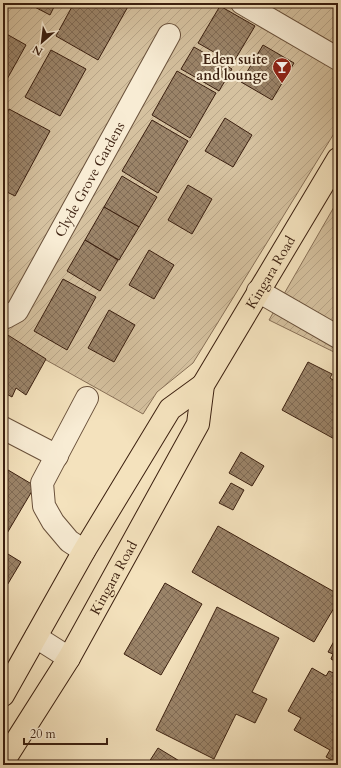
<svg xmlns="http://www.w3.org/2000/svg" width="341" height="768" font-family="Cardo,serif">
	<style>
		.garden { fill: url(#garden-furrows); stroke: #887057 }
		.building { fill: url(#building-cross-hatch); stroke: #3b1f0f }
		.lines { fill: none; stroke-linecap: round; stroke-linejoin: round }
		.minor-casing { stroke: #69503a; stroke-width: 24 }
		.major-casing { stroke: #3b1f0f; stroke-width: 24 }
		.minor { stroke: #f8ecd4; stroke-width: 22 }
		.major { stroke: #f4e2bd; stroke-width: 22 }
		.labels { text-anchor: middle; stroke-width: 4; stroke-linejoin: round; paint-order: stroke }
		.poi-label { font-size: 14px; font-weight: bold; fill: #3b1f0f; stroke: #f8ecd4; text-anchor: end }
		.street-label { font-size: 14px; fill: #3b1f0f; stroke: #f8ecd4 }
	</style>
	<defs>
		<pattern id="garden-furrows" width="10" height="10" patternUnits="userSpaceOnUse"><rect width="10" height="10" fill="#d5c19f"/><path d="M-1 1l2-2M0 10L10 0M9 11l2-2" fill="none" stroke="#b8a588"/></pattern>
		<pattern id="building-cross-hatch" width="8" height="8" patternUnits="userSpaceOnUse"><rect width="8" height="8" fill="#9b8469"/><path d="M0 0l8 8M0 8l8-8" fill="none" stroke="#806b55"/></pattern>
	</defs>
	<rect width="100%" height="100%" fill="#f4e2bd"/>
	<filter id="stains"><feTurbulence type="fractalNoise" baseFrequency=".005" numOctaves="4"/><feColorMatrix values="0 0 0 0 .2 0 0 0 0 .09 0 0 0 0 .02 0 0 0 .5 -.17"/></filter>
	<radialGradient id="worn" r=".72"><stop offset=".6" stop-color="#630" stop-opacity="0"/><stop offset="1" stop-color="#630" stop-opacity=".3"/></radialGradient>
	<g class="garden">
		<polygon points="3,3 338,3 338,127 193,363 157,392 143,414 3,336"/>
		<polygon points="338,200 338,354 269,320"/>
	</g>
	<g class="building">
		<polygon points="27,3 56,3 50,15"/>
		<polygon points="74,3 130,3 98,60 56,36"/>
		<polygon points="220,6 255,26 233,63 198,43"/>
		<polygon points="3,32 26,45 6,81 3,79"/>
		<polygon points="263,45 294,63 272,100 241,82"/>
		<polygon points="194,47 232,69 219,91 181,69"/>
		<polygon points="51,50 86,69 60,116 25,97"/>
		<polygon points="177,71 216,93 190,138 152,115"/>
		<polygon points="9,109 50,131 15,196 3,190 3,120"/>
		<polygon points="225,118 252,135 233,167 205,151"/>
		<polygon points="152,120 188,141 158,193 122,171"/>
		<polygon points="122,176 157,197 139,227 104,207"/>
		<polygon points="188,185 212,199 192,234 168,220"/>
		<polygon points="104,207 139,227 119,260 85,240"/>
		<polygon points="85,240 118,260 100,291 67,271"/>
		<polygon points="149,250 174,265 154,299 129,285"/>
		<polygon points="63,279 96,297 67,350 34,331"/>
		<polygon points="109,310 135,325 114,362 88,348"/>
		<polygon points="3,332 46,359 26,395 16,388 12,397 3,392"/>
		<polygon points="308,362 332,374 330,378 338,383 338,441 282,410"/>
		<polygon points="241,452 264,466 252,486 229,473"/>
		<polygon points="3,467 35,486 3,540"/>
		<polygon points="231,483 244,490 233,510 219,503"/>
		<polygon points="218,526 338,594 338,601 314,642 192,572"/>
		<polygon points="3,551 21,562 3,592"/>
		<polygon points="165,583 202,604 161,675 124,654"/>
		<polygon points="217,607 279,638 252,692 267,699 255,723 236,714 214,759 156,730"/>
		<polygon points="338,634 338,663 331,659 333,654 328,652"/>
		<polygon points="312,668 326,676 329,671 338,675 338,763 326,757 330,750 294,730 301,718 288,711"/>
		<polygon points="158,748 186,765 147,765"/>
	</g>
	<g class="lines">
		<defs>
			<g id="minor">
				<polyline points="242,3 338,59"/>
				<polyline points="258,291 338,337"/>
				<path id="s1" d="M3,316L6,317L17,311L169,35"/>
				<polyline points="3,428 57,456"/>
				<polyline points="84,551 69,541 53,522 44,506 42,483 87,398"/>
				<polyline points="36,637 69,658"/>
			</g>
			<g id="major">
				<polyline points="3,695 84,551 170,409 203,385"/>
				<path id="s2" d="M3,762L69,658L198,424L203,385L338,159"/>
			</g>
		</defs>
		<use href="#minor" class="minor-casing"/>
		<use href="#major" class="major-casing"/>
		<use href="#minor" class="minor"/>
		<use href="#major" class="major"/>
	</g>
	<defs>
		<symbol id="bar-pin" viewBox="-11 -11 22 30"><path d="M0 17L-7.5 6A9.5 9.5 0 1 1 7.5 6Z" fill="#8f2418" stroke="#f8ecd4"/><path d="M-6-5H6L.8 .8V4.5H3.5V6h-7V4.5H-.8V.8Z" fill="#fff"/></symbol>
	</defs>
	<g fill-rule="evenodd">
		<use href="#bar-pin" x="271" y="56" width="22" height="30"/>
	</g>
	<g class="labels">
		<g class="poi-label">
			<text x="268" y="64">Eden suite<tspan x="268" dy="16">and lounge</tspan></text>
		</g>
		<g class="street-label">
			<text dy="5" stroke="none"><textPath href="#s1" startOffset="166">Clyde Grove Gardens</textPath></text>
			<text dy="5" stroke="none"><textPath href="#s2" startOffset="561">Kingara Road</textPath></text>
			<text dy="5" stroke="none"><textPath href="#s2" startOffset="215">Kingara Road</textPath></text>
		</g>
	</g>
	<rect width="341" height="768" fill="none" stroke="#f4e2bd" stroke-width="16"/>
	<rect x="4" y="4" width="333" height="760" fill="none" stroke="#3b1f0f" stroke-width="2"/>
	<rect x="8" y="8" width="325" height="752" fill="none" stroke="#3b1f0f"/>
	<g transform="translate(42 42) rotate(208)" stroke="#f8ecd4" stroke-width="3" paint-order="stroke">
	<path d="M0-3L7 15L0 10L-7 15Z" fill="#3b1f0f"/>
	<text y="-6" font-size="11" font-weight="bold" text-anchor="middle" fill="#3b1f0f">N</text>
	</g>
	<path d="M24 738v6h83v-6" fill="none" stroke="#3b1f0f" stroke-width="2"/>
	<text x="30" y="738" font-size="12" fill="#3b1f0f" stroke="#f8ecd4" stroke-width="3" paint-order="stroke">20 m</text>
	<rect width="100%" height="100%" filter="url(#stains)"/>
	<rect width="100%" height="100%" fill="url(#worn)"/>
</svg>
